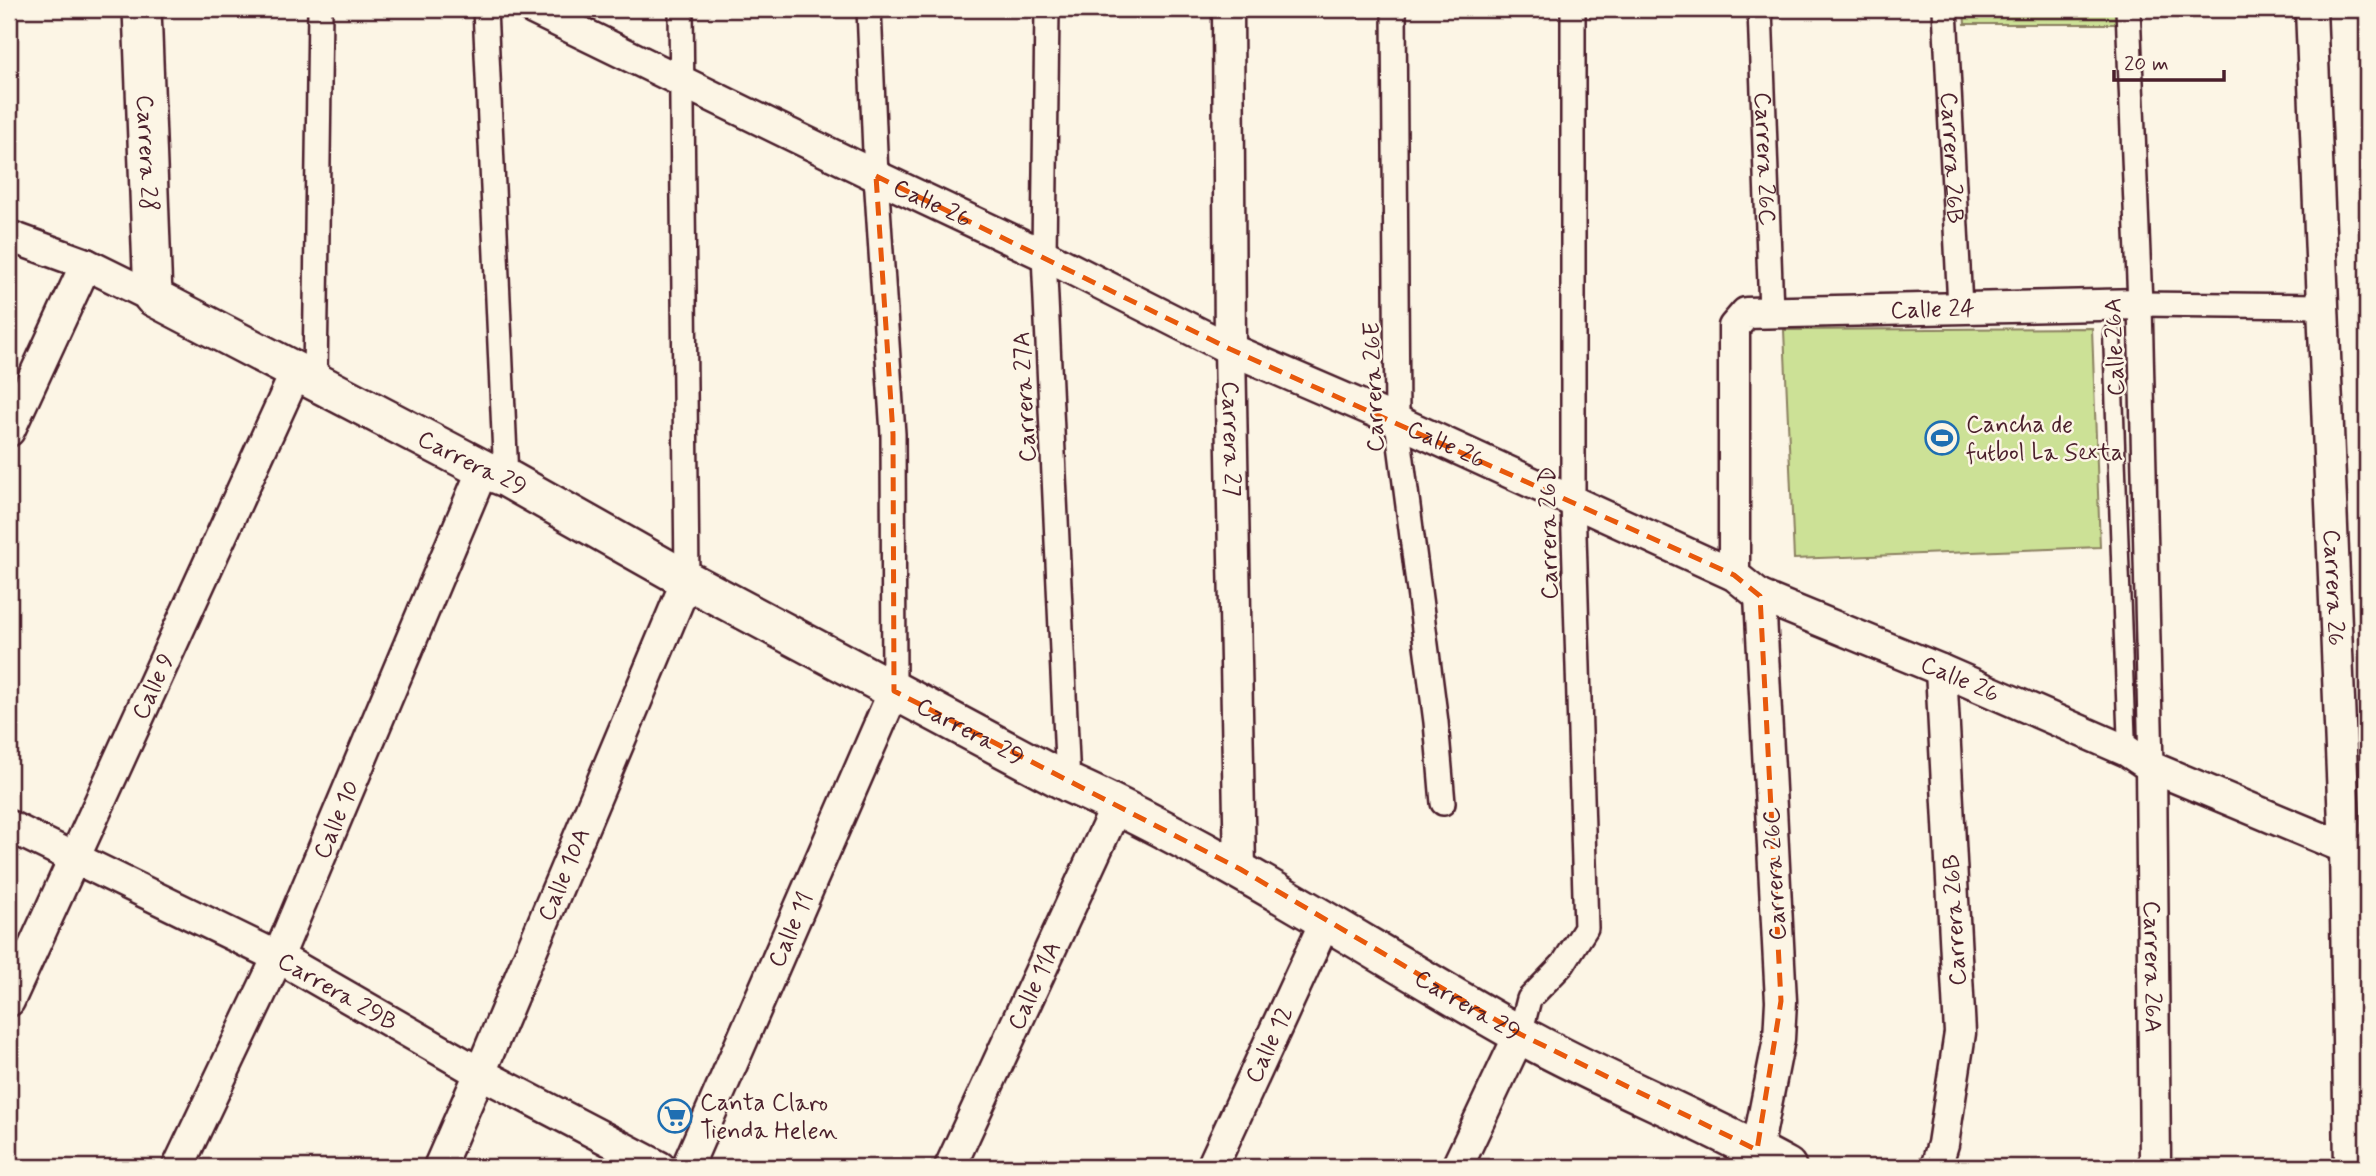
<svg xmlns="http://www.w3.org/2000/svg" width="2376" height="1176" font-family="Mynerve,sans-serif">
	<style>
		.park { fill: url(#park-tufts); stroke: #8b8060; stroke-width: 2 }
		.pitch { fill: #cce196; stroke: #8b8060; stroke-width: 2 }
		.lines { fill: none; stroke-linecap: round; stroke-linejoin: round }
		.service-casing { stroke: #4a1f2b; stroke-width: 21 }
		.pedestrian-casing { stroke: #4a1f2b; stroke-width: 28 }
		.minor-casing { stroke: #4a1f2b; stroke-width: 35 }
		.tertiary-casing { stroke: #4a1f2b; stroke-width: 42 }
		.service { stroke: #fcf5e5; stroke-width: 16 }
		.pedestrian { stroke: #fcf5e5; stroke-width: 23 }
		.minor { stroke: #fcf5e5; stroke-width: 30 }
		.tertiary { stroke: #fcf5e5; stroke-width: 37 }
		.marked { fill: none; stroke: #e8590c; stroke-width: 5; stroke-dasharray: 14 9; stroke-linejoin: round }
		.labels { text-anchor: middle; stroke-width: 5; stroke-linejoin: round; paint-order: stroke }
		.street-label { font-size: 24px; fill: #4a1f2b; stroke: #fcf5e5 }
		.poi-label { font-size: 24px; fill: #4a1f2b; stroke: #fcf5e5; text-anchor: start }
	</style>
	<defs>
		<pattern id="park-tufts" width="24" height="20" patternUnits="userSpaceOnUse" patternTransform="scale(1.75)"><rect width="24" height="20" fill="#cce196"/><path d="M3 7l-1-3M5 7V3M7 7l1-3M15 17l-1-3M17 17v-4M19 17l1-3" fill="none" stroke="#b1c181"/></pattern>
	</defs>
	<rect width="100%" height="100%" fill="#fcf5e5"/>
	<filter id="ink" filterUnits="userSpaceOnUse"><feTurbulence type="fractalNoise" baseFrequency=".0143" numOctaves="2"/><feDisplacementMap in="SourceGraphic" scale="14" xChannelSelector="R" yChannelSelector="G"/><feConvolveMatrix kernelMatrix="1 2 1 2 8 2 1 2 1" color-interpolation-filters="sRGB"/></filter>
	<g filter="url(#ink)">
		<polygon class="park" points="1964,9 2122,9 2121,24 1965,24"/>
		<polygon class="pitch" points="2092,328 2100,547 1794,559 1784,330"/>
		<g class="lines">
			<defs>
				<polyline id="service" points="2112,334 2127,751"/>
				<g id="pedestrian">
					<polyline points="485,9 506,478"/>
					<polyline points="681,9 687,580"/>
					<polyline points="869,9 876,176 893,434 894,691"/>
					<polyline points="1047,9 1044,255 1068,783"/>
					<polyline points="1394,9 1397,421 1436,722 1443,803"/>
					<path id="s1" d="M1760,9L1771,311"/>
					<path id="s2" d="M1945,9L1960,307"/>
					<polyline points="2128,9 2140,304 2151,767"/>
					<polyline points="2140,304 2322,306"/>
					<polyline points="315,379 320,9"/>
					<polyline points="1520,1034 1529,999 1563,964 1586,928 1573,502 1573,9"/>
				</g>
				<g id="minor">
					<path id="s3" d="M533,9L876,176L1044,255L1230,349L1397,421L1734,575L1760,596L1941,670L2127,751L2151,767L2367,857"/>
					<path id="s4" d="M1228,9L1230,349L1240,869"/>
					<path id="s5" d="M2311,9L2345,848L2350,1167"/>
					<polyline points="9,236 86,264 153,297"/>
					<polyline points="9,431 86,264"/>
					<path id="s6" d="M1734,575V327L1746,313L2140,304"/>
					<path id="s7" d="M2151,767L2155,1159L2154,1167"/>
					<path id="s8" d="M9,826L278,957L480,1073L660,1167"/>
					<path id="s9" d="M9,1001L297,370"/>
					<path id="s10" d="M178,1167L278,957L483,469"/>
					<path id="s11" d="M439,1167L480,1073L687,580"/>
					<path id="s12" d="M687,1167L894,691"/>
					<path id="s13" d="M950,1167L1117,805"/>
					<path id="s14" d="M1212,1167L1325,922"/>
					<polyline points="1457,1167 1520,1034"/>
					<polyline points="1748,1167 1757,1150 1779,1039 1781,1001 1760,596"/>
					<polyline points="1936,1167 1943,1144 1960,1033 1941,670"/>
				</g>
				<g id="tertiary">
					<path id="s15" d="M142,9L153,297L483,469L506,478L687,580L1068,783C1225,853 1367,949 1517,1033C1605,1082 1699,1118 1787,1167"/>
				</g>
			</defs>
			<use href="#service" class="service-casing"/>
			<use href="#pedestrian" class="pedestrian-casing"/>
			<use href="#minor" class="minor-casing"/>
			<use href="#tertiary" class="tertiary-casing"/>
			<use href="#service" class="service"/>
			<use href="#pedestrian" class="pedestrian"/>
			<use href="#minor" class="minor"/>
			<use href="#tertiary" class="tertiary"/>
		</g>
	</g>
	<path class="marked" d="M876,176L1230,349L1734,575L1760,596L1781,1001L1757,1150L1520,1034L1240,869L894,691L893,434Z"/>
	<defs>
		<symbol id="stadium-ring" viewBox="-11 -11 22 22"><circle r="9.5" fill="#fcf5e5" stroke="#1f6fb2" stroke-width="1.5"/><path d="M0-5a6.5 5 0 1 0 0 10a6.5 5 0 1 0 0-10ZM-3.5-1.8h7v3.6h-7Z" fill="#1f6fb2"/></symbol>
		<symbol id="supermarket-ring" viewBox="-11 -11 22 22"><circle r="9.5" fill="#fcf5e5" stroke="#1f6fb2" stroke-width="1.5"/><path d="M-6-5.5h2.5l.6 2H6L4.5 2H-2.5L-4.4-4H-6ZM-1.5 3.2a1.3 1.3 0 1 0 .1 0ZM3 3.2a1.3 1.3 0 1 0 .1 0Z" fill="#1f6fb2"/></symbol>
	</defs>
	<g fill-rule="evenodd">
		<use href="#stadium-ring" x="1923" y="419" width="38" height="38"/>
		<use href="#supermarket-ring" x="656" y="1097" width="38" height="38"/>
	</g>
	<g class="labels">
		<g class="street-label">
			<text dy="8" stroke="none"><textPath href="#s15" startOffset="144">Carrera 28</textPath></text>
			<text dy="8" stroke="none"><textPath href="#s2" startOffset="149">Carrera 26B</textPath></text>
			<text dy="8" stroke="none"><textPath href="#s1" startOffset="150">Carrera 26C</textPath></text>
			<text dy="8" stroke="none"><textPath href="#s3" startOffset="444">Calle 26</textPath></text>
			<text dy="8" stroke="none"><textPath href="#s6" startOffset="453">Calle 24</textPath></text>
			<text transform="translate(2114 347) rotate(-92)" y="8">Calle 26A</text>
			<text transform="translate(1373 387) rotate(-92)" y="8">Carrera 26E</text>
			<text transform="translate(1024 397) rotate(-93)" y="8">Carrera 27A</text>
			<text dy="8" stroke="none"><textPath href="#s4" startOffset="430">Carrera 27</textPath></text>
			<text dy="8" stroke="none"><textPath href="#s3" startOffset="1012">Calle 26</textPath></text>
			<text dy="8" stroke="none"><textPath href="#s15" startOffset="648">Carrera 29</textPath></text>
			<text transform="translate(1548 533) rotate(-91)" y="8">Carrera 26D</text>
			<text dy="8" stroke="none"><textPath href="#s5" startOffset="579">Carrera 26</textPath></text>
			<text dy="8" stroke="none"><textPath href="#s3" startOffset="1578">Calle 26</textPath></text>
			<text dy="8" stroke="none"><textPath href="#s9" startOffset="346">Calle 9</textPath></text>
			<text dy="8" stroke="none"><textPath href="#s15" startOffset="1214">Carrera 29</textPath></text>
			<text dy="8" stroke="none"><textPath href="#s10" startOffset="382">Calle 10</textPath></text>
			<text dy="8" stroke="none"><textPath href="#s11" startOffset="318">Calle 10A</textPath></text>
			<text transform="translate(1774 874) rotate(-93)" y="8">Carrera 26C</text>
			<text transform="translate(1954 920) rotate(-93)" y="8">Carrera 26B</text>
			<text dy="8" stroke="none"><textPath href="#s12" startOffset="259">Calle 11</textPath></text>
			<text dy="8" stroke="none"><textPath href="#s7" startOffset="200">Carrera 26A</textPath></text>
			<text dy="8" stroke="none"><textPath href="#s13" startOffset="200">Calle 11A</textPath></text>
			<text dy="8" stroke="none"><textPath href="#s8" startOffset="368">Carrera 29B</textPath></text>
			<text dy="8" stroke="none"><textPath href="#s15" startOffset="1782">Carrera 29</textPath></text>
			<text dy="8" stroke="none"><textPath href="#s14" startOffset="135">Calle 12</textPath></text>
		</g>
		<g class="poi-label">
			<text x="1966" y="432">Cancha de<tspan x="1966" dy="28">futbol La Sexta</tspan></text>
			<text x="700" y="1110">Canta Claro<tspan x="700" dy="28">Tienda Helen</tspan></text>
		</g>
	</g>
	<rect width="2376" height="1176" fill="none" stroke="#fcf5e5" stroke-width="35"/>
	<rect x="18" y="18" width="2341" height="1141" fill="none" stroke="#4a1f2b" stroke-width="2.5" filter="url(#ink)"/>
	<path d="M2114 70v10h110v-10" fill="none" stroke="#4a1f2b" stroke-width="3.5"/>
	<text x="2124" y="70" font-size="21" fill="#4a1f2b" stroke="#fcf5e5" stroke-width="5" paint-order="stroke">20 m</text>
</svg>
